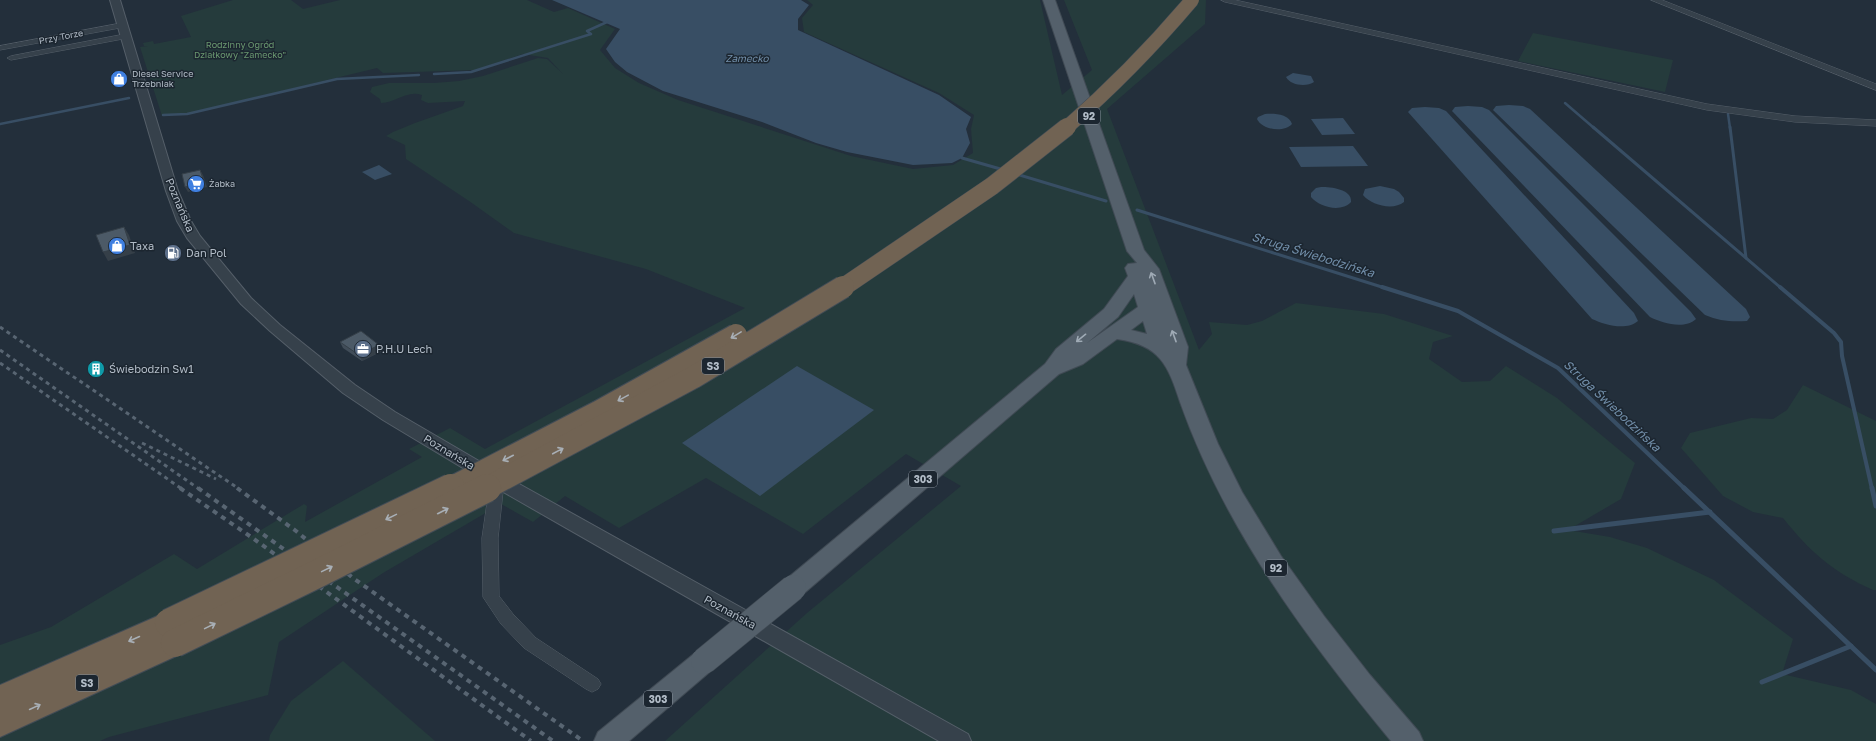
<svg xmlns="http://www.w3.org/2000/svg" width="1876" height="741" font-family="'Golos Text',sans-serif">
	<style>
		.green { fill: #253b3c }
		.water { fill: #384e64 }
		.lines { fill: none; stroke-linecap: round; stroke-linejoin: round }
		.stream-far3 { stroke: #384e64; stroke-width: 2.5 }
		.stream-far2 { stroke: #384e64; stroke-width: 3 }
		.stream-far1 { stroke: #384e64; stroke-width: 4 }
		.stream { stroke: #384e64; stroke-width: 5 }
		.minor-casing { stroke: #555f69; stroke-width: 1 }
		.tertiary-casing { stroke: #555f69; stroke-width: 2 }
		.primary-casing { stroke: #404a54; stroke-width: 2 }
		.motorway-casing { stroke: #424c56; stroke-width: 2 }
		.minor { fill: #36414b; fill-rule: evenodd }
		.tertiary { fill: #36414b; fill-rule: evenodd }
		.primary { fill: #54606b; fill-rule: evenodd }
		.motorway { fill: #716353; fill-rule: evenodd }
		.rail-far1 { stroke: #586572; stroke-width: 3; stroke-dasharray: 4 4; stroke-linecap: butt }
		.rail { stroke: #586572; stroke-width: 4; stroke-dasharray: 5 5; stroke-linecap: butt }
		.primary-bridge-casing { stroke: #404a54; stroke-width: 27; stroke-linecap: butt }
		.motorway-bridge-far3-casing { stroke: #424c56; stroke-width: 15; stroke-linecap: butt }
		.motorway-bridge-far2-casing { stroke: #424c56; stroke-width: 19; stroke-linecap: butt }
		.motorway-bridge-far1-casing { stroke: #424c56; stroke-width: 24; stroke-linecap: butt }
		.motorway-bridge-casing { stroke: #424c56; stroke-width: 30; stroke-linecap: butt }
		.primary-bridge { stroke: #54606b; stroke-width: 26 }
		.motorway-bridge-far3 { stroke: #716353; stroke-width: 14 }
		.motorway-bridge-far2 { stroke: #716353; stroke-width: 18 }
		.motorway-bridge-far1 { stroke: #716353; stroke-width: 22 }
		.motorway-bridge { stroke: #716353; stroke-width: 28 }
		.wall { fill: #414d59 }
		.shaded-wall { fill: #353f48 }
		.building { fill: #4c5a67; stroke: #353f48 }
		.oneway { stroke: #9faab5 }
		.oneway2 { stroke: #a8afb6 }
		.labels { text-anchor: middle; stroke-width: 3; stroke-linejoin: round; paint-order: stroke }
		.far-street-label { font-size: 9px; fill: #b2bcc7; stroke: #1c2630 }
		.far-park-label { font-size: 9px; fill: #69976f; stroke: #1c2630 }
		.far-poi-label { font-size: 9px; fill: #b2bcc7; stroke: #1c2630; text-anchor: start }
		.far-water-label { font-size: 10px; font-style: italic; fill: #728faa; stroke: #1c2630 }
		.shield { fill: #1c2630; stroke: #858f9a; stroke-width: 1 }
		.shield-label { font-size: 10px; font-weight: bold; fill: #b2bcc7 }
		.street-label { font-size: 11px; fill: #b2bcc7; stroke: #1c2630 }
		.poi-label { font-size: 11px; fill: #b2bcc7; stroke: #1c2630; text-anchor: start }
		.water-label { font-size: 12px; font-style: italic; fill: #728faa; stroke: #1c2630 }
	</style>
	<rect width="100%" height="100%" fill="#232f3b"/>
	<g class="green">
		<path d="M233,0H291L303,9L340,0H527L554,12L568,8L615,29L600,50L615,68L639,83L678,100L851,156L913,169L953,165L973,153L971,129L974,115L939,93L804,32L802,18L813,5L807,0H1040L1062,95L1092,70L1064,0H1206L1205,24L1107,109L1199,350L1212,334L1209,322L1247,325L1262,321L1296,303L1384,314L1453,336L1433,342L1429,359L1462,382L1490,381L1506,366L1557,398L1635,463L1621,499L1568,530L1610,537L1647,548L1714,580L1793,639L1782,674L1851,690L1876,704V741H665L807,613L961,486L906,454L803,534L706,478L619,528L565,496L533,522L501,504L383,573L279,642L268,695L109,737L100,741H0V645L51,627L174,554L197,569L304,504L307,506L305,522L422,457L409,449L450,428L485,449L745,308L646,269L514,233L469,201L406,159L405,145L386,136L393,132L415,123L463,106L465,101L428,103L421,100L422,95C406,90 396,103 381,103L380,99L370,92L372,87L389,83H434L459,81L483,76L538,58L547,59L563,74L548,58L523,54L475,70L383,73L377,68L187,114L162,116L140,47L148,46H144L143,43L153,41L154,44L191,37L181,16Z"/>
		<polygon points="1533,33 1673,60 1665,92 1518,61"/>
		<path d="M1803,385L1876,421V590H1873C1833,572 1810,552 1783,518L1753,512L1723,496L1681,448L1690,433L1751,418L1773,419L1787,410Z"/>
		<polygon points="343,661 435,741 269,741 270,735 291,701"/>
	</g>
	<g class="water">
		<polygon points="552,0 801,0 809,5 798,19 798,30 939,95 971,117 966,129 970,143 962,158 952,163 913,165 847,152 816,143 762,122 663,91 627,72 615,62 606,49 620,29"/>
		<path d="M1293,73L1311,76L1314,82C1307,87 1291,86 1286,77Z"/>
		<path d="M1509,105L1523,106L1530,109L1746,309L1750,317L1747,321C1731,322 1719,321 1705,315L1493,110L1496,106Z"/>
		<path d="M1468,106L1482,107L1489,110L1691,312L1696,319C1684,330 1662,323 1650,317L1452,111L1455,107Z"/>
		<path d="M1425,107L1439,108L1446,111L1634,313L1638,321C1626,331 1605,325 1592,319L1408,112L1412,108Z"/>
		<path d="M1265,114C1274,113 1289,114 1292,124C1284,133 1262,130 1257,119L1258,117Z"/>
		<polygon points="1343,118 1355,134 1322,135 1311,119"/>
		<polygon points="1353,146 1368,166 1301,167 1289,147"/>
		<polygon points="379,165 392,174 375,180 362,172"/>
		<path d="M1380,186L1394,189L1399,192L1404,198V202C1393,211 1371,205 1363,195L1365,189Z"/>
		<path d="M1321,187C1331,187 1352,189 1351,202C1341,213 1319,207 1311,197V193L1316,188Z"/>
		<polygon points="797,366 874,410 760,496 682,443"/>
	</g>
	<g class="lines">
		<g class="stream-far3">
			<polyline points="434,74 471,72 591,34 587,31 607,22"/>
			<polyline points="1565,103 1594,128"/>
			<polyline points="1728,114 1730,128"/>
			<polyline points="163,115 187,114 337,79 419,75"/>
			<polyline points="0,124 129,98"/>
		</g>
		<g class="stream-far2">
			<polyline points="1593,127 1781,288"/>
			<polyline points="1730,127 1746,258"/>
			<polyline points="962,158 1004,170"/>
			<polyline points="1016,174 1106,201"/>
			<polyline points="1137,210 1385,288"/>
		</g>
		<g class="stream-far1">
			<polyline points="1382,287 1458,311 1558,368 1685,489"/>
			<polyline points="1780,287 1834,333 1841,342 1842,356 1872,489"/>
		</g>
		<g class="stream">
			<polyline points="1684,488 1876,670"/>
			<polyline points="1872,488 1876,506"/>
			<polyline points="1554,531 1710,512"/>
			<polyline points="1762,682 1851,646"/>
		</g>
		<defs>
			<g id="minor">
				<polygon points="1221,0 1235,0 1707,104 1795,116 1876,120 1876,126 1795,122 1707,110 1225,2"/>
				<polygon points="1651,0 1662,0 1876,84 1876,90"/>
				<polygon points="122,23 126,25 125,27 0,50 0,46"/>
				<polygon points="125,34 128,34 128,38 11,60 7,58 11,56"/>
				<polygon points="497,477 502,478 504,482 498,538 499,596 513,614 536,638 598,679 601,684 598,689 592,692 586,689 524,648 501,624 483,597 482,538 490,482 492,478"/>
			</g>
			<polygon id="tertiary" points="110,0 120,0 178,191 191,221 200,236 251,298 280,325 355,385 395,412 503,475 968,734 971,741 939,741 491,485 383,420 343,393 270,331 241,304 187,238 177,221 166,191"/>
			<g id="primary">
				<path d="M1043,0H1055L1144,250L1159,269L1188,347L1186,365L1218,444L1242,492L1281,556L1324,616L1370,675L1419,732L1423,741H1391C1306,638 1225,529 1180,402C1168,365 1160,345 1117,339L1083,364L1059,374L802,595L793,598L784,595L780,588L784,581L1045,364L1056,349L1104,309L1128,276L1125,268L1128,264L1137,263L1127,251ZM1134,294L1138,307L1087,343L1118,317ZM1143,321L1147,334L1131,330Z"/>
				<polygon points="704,650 713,653 717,661 713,669 629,741 594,741 598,732 695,653"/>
			</g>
			<polygon id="motorway" points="169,611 179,615 183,623 178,632 185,634 189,643 185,652 0,737 0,685"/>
		</defs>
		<use href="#minor" class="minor-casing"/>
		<use href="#tertiary" class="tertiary-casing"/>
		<use href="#primary" class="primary-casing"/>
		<use href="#motorway" class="motorway-casing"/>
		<use href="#minor" class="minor"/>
		<use href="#tertiary" class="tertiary"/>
		<use href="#primary" class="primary"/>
		<use href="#motorway" class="motorway"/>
		<g class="rail-far1">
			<polyline points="0,327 239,489"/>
			<polyline points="0,350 199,489"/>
			<polyline points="0,363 182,489"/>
			<polyline points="142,443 216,479"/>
		</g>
		<g class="rail">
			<polyline points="180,488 254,539 531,741"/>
			<polyline points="198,488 553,741"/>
			<polyline points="237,488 296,531 353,578 583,741"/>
		</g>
		<defs>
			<polyline id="primary-bridge" points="704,661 793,588"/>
			<path id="motorway-bridge-far3" d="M1066,128C1112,88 1153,46 1192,0"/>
			<polyline id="motorway-bridge-far2" points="842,288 992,186 1067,127"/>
			<g id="motorway-bridge-far1">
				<polyline points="449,489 598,412 736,335"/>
				<polyline points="485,489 694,377 843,287"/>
			</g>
			<g id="motorway-bridge">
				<polyline points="169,623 451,488"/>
				<polyline points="175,643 319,573 487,488"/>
			</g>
		</defs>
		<use href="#primary-bridge" class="primary-bridge-casing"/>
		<use href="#motorway-bridge-far3" class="motorway-bridge-far3-casing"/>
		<use href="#motorway-bridge-far2" class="motorway-bridge-far2-casing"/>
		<use href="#motorway-bridge-far1" class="motorway-bridge-far1-casing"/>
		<use href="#motorway-bridge" class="motorway-bridge-casing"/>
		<use href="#primary-bridge" class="primary-bridge"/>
		<use href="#motorway-bridge-far3" class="motorway-bridge-far3"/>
		<use href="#motorway-bridge-far2" class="motorway-bridge-far2"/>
		<use href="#motorway-bridge-far1" class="motorway-bridge-far1"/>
		<use href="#motorway-bridge" class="motorway-bridge"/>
	</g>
	<polygon class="wall" points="340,342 382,351 362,361 343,348"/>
	<g class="shaded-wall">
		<polygon points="200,170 203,175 207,187 188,192 185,187"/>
		<polygon points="124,227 129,235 135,253 108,261 103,252"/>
		<polygon points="379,345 382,351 362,361 359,355"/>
	</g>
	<g class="building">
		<polygon points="200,170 204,182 185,187 182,174"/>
		<polygon points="124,227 130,245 103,252 96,235"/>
		<polygon points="361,331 379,345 359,355 340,342"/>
	</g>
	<defs><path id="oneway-shaft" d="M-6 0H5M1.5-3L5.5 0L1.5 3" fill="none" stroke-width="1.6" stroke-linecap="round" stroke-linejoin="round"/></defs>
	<g class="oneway">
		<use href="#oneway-shaft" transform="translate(1153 278) rotate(-110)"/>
		<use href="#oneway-shaft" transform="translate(1174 336) rotate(-110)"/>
		<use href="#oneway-shaft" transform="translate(1081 338) rotate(141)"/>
	</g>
	<g class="oneway2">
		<use href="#oneway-shaft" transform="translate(736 335) rotate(149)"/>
		<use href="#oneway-shaft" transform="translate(623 398) rotate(151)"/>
		<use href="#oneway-shaft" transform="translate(558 451) rotate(-28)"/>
		<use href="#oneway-shaft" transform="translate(508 458) rotate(153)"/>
		<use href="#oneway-shaft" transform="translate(443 511) rotate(-27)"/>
		<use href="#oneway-shaft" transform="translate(391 517) rotate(154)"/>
		<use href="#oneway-shaft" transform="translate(327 569) rotate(-26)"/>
		<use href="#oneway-shaft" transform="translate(210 626) rotate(-26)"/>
		<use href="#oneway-shaft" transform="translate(134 639) rotate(156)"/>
		<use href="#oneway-shaft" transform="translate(35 707) rotate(-25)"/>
	</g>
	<defs>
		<symbol id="shop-disc" viewBox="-11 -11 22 22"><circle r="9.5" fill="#3f7fe0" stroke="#1c2630"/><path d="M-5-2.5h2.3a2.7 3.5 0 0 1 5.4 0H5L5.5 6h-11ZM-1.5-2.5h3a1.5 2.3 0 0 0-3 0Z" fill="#fff"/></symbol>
		<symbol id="supermarket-disc" viewBox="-11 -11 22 22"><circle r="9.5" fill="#3f7fe0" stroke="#1c2630"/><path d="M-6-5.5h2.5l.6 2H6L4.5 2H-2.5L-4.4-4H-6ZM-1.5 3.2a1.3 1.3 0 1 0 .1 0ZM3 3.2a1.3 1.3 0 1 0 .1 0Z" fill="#fff"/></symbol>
		<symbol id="fuel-disc" viewBox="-11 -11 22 22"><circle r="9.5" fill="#5c6f8a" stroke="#1c2630"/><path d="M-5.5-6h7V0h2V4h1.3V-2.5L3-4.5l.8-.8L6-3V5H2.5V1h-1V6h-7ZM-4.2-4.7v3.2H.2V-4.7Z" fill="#fff"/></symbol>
		<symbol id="office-disc" viewBox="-11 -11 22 22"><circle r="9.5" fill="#5c6f8a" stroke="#1c2630"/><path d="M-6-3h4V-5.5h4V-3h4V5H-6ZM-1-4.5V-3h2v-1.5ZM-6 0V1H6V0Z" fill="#fff"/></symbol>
		<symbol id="building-disc" viewBox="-11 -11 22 22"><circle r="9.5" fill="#0f9aa8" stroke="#1c2630"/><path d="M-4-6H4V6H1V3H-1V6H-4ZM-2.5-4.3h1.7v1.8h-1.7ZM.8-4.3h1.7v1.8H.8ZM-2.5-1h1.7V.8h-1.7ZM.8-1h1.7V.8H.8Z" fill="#fff"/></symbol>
	</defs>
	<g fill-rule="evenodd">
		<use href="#shop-disc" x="109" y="69" width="20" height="20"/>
		<use href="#supermarket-disc" x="186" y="174" width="20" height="20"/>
		<use href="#shop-disc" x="107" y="236" width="20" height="20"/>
		<use href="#fuel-disc" x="163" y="243" width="20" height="20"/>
		<use href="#office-disc" x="353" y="339" width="20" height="20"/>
		<use href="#building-disc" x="86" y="359" width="20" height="20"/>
	</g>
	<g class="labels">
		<g class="far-street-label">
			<text transform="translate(61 37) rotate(-11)" y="3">Przy Torze</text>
		</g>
		<g class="far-park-label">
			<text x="240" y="48">Rodzinny Ogród<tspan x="240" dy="10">Działkowy "Zamecko"</tspan></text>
		</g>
		<g class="far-poi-label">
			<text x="132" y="77">Diesel Service<tspan x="132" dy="10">Trzebniak</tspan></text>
			<text x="209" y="187">Żabka</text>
		</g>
		<g class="far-water-label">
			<text x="747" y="62">Zamecko</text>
		</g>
		<g class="shield">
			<rect x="1078" y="108" width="22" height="16" rx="3"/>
			<rect x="702" y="358" width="22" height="16" rx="3"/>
			<rect x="909" y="471" width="28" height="16" rx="3"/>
			<rect x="1265" y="560" width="22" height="16" rx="3"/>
			<rect x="76" y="675" width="22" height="16" rx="3"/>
			<rect x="644" y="691" width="28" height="16" rx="3"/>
		</g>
		<g class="shield-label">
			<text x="1089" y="120">92</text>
			<text x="713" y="370">S3</text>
			<text x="923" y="483">303</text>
			<text x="1276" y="572">92</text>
			<text x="87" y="687">S3</text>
			<text x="658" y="703">303</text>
		</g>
		<g class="street-label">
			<text transform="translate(180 205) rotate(67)" y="4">Poznańska</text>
			<text transform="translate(449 452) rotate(31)" y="4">Poznańska</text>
			<text transform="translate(730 612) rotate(29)" y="4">Poznańska</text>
		</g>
		<g class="poi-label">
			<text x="130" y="250">Taxa</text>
			<text x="186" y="257">Dan Pol</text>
			<text x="376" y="353">P.H.U Lech</text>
			<text x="109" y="373">Świebodzin Sw1</text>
		</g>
		<g class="water-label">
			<text transform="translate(1313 255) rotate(17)" y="4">Struga Świebodzińska</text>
			<text transform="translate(1612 406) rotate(43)" y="4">Struga Świebodzińska</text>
		</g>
	</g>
</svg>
